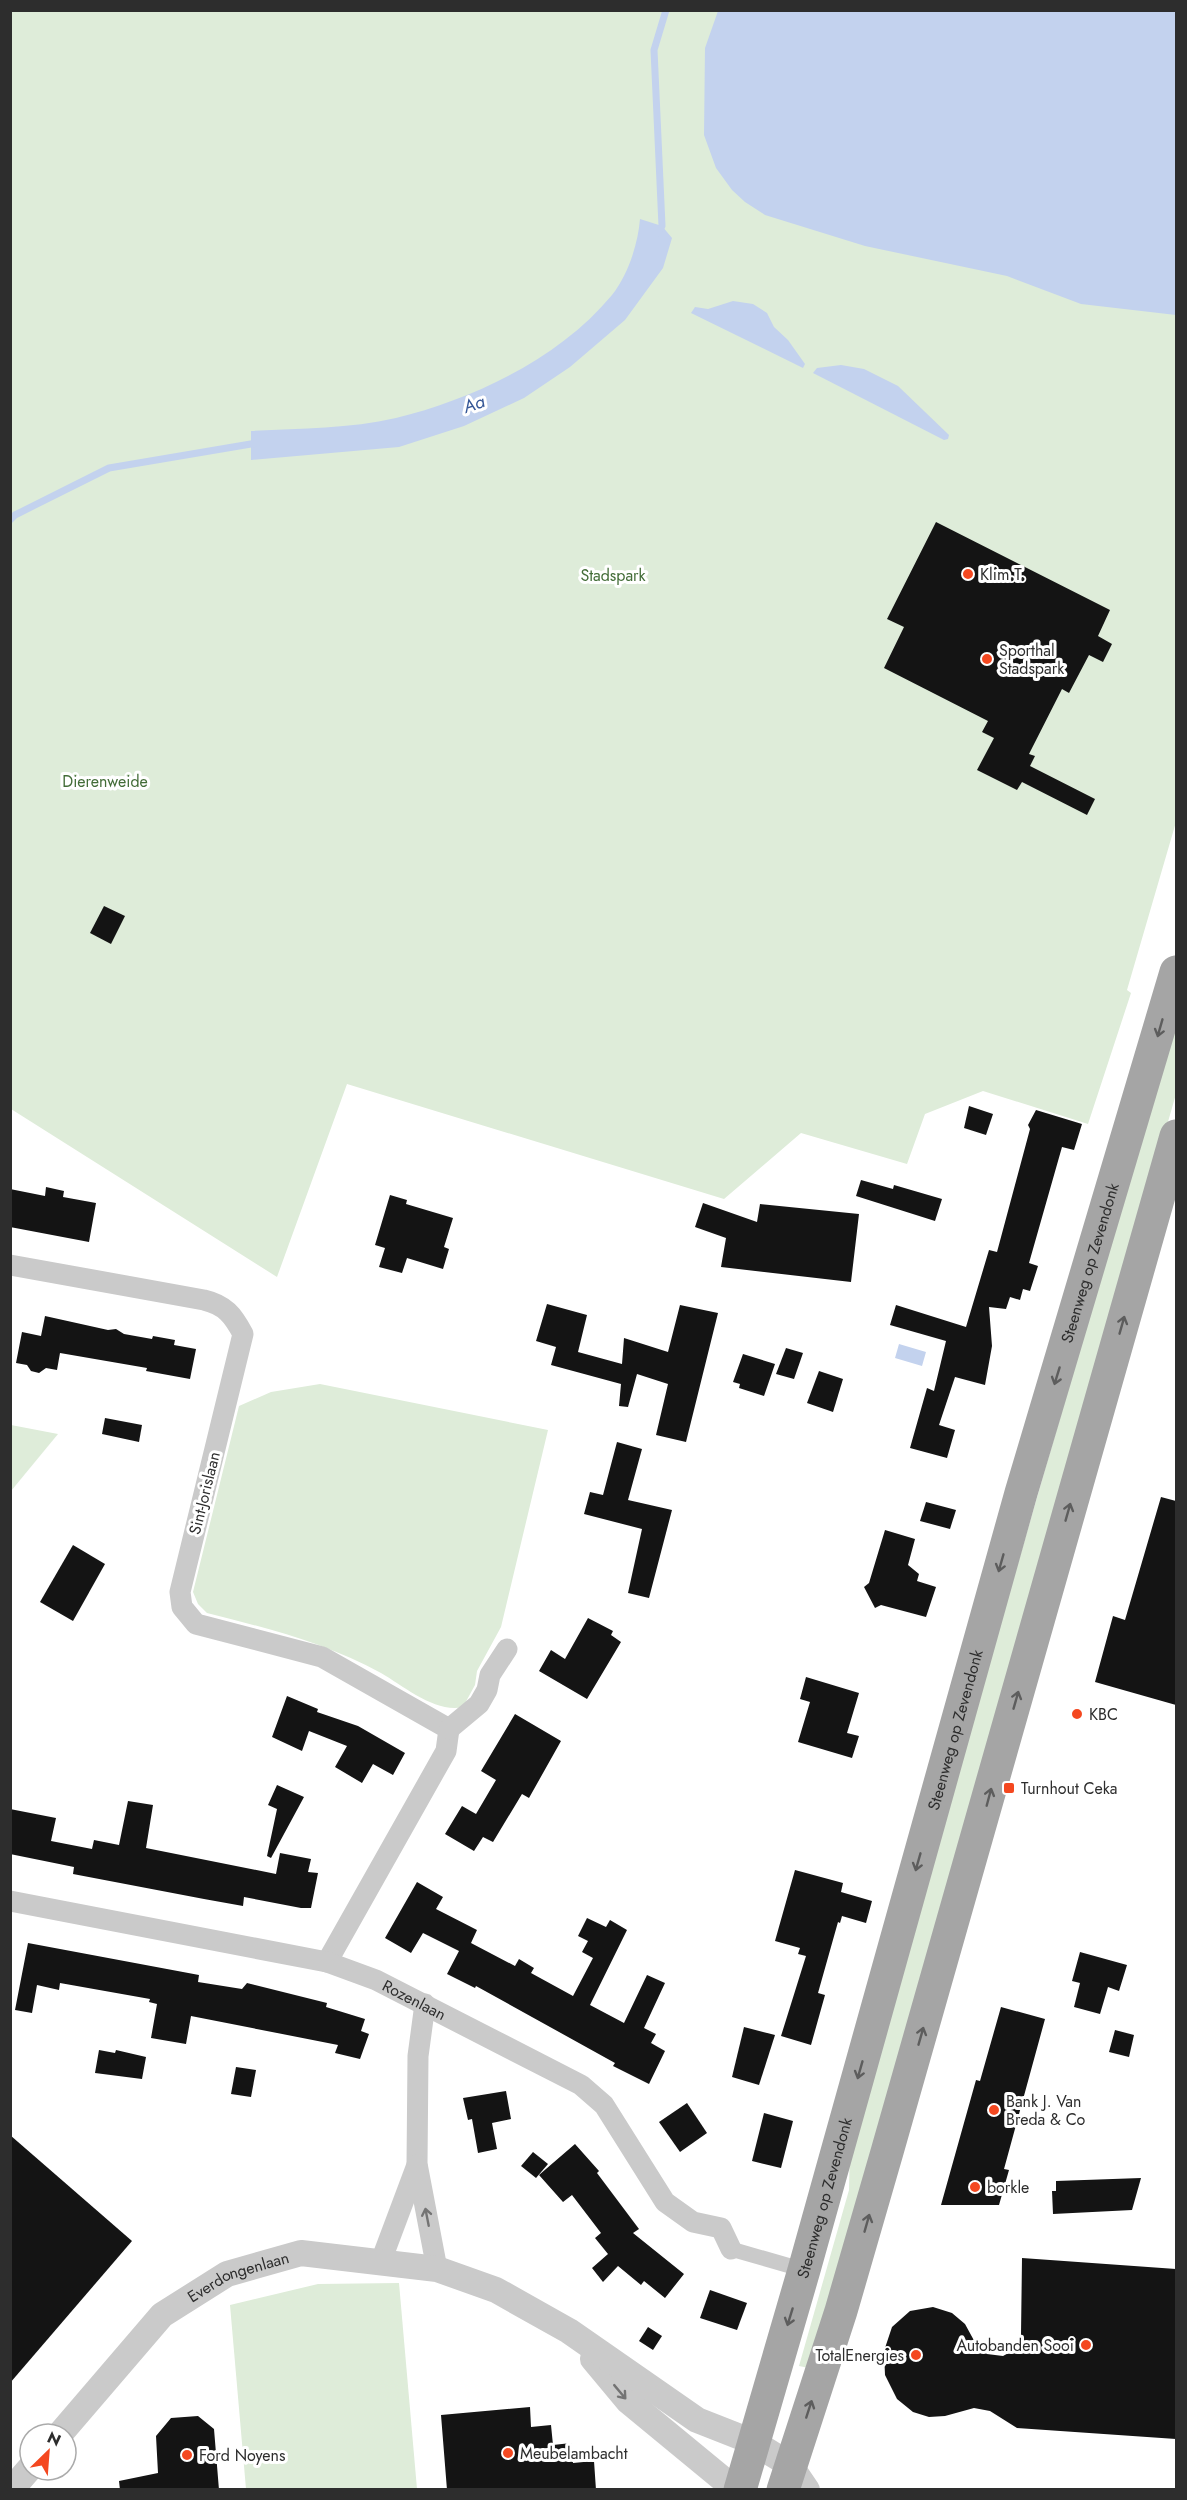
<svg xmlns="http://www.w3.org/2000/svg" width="1187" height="2500" font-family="Jost,sans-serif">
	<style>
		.green { fill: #deecd9 }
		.water { fill: #c3d2ee }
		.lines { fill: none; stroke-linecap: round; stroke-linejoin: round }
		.stream { stroke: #c3d2ee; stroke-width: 7 }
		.building { fill: #141414 }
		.pedestrian { stroke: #cacaca; stroke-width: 15 }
		.minor { stroke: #cacaca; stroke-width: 21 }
		.tertiary { stroke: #cacaca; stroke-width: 26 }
		.primary { stroke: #a5a5a5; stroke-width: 33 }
		.oneway { stroke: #5d5d5d }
		.oneway2 { stroke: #747474 }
		.poi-dot { fill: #f44820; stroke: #fff; stroke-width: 2 }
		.labels { text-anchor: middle; stroke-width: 6; stroke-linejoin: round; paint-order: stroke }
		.poi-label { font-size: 16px; fill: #2d2d2d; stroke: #fff; text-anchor: start }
		.park-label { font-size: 16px; fill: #426c37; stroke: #fff }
		.street-label { font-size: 16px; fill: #2d2d2d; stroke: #fff }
		.water-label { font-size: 18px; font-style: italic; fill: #355796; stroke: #fff }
	</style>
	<rect width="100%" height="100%" fill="#fff"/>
	<g class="green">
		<polygon points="10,11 1176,11 1176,822 1127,990 1131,993 1088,1124 983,1091 925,1114 907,1164 801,1133 724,1199 347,1084 277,1277 11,1109"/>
		<polygon points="1176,1017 1176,1094 809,2368 799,2366 849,2190 850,2144"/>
		<path d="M320,1384L548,1430L501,1627L477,1671L475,1685L463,1707C435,1713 405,1687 381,1673C326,1643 267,1628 207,1613L198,1604L193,1592L239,1406L271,1392Z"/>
		<polygon points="11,1425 58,1434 11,1491 10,1425"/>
		<polygon points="399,2283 417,2489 246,2489 230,2305 318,2284"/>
	</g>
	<g class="water">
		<polygon points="718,11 1176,11 1176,315 1081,304 1007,276 865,246 765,215 745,202 732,190 716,168 704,135 705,48"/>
		<path d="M640,219L662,226L672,238L663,268L625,320L570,367L524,398L464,426L399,447L251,460V431C299,428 349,429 396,418C474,399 560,358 612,295C628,275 638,244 640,219Z"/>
		<polygon points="733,301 753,304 767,313 774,327 788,340 805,364 803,368 691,313 695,307 708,309"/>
		<polygon points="841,365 864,369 898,386 949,435 948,439 944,440 813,373 817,368"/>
		<polygon points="899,1344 926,1352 922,1366 895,1358"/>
	</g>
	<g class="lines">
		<g class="stream">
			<polyline points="658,233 662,226 654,50 666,10"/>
			<polyline points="10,520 15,515 109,468 257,443"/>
		</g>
	</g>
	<g class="building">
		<polygon points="936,522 1110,610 1098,636 1112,644 1103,662 1089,655 1069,693 1062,689 1029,754 1035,756 1030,766 1095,799 1087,815 1022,782 1017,790 977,770 994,738 982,732 988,721 884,668 904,627 887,619"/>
		<polygon points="104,906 125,916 111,944 90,933"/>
		<polygon points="969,1106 993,1114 986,1135 964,1128"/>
		<polygon points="1036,1110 1082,1124 1074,1150 1062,1147 1029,1263 1038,1266 1030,1291 1023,1289 1020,1300 1010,1297 1006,1309 989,1307 992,1346 985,1385 955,1377 939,1425 955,1430 947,1458 910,1448 927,1388 934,1391 946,1341 890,1325 896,1305 966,1327 989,1250 997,1252 1030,1129 1028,1125"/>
		<polygon points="861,1180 893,1189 894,1185 942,1199 935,1221 856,1196"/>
		<polygon points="46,1187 64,1191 63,1197 96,1203 89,1242 10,1227 10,1189 45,1196"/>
		<polygon points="390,1195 407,1200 406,1204 453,1218 444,1247 449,1249 443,1269 407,1258 402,1273 379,1267 385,1248 375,1245"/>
		<polygon points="703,1203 757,1222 760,1204 859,1214 851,1282 721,1267 726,1238 695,1227"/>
		<polygon points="547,1304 587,1315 578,1352 622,1364 624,1338 668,1352 680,1305 718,1313 686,1442 656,1435 668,1384 637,1374 628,1407 619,1406 621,1384 551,1365 556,1347 536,1341"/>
		<polygon points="45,1316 108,1330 116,1329 124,1334 152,1339 153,1336 175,1340 174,1345 196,1349 190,1379 146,1371 147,1368 60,1353 57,1370 46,1368 39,1373 31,1371 27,1365 16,1363 22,1332 41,1336"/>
		<polygon points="786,1348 803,1353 794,1379 776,1374"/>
		<polygon points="743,1354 775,1364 764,1396 739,1388 740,1384 733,1382"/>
		<polygon points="819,1371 843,1379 833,1412 807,1403"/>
		<polygon points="105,1418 142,1425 139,1442 102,1434"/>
		<polygon points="617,1442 642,1449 628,1500 672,1510 649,1598 628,1593 642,1529 584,1514 590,1492 603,1495"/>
		<polygon points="1161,1497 1176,1501 1176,1705 1095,1682 1113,1616 1125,1620"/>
		<polygon points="926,1502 956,1510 950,1529 920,1521"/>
		<polygon points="885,1530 915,1539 908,1565 919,1574 917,1581 936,1587 926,1617 881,1605 875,1608 864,1587 869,1583"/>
		<polygon points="73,1545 105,1564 73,1621 40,1602"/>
		<polygon points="588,1618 613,1631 611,1635 621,1642 587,1699 539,1671 551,1650 565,1659"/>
		<polygon points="806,1677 859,1693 847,1733 859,1736 852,1758 798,1742 810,1702 800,1699"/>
		<polygon points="287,1696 318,1709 317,1712 358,1726 405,1753 393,1775 373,1764 362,1783 335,1767 347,1746 309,1731 302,1751 272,1737"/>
		<polygon points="515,1714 561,1741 529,1798 522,1794 493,1842 483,1837 474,1851 445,1834 462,1806 476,1814 496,1780 481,1771"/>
		<polygon points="277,1785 304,1797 271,1858 267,1856 277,1809 268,1805"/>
		<polygon points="128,1801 153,1805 146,1848 276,1874 280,1853 311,1859 308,1872 318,1873 311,1908 301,1908 244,1897 243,1906 204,1899 73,1874 74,1867 10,1854 10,1809 56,1818 51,1841 92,1849 94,1840 119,1845"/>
		<polygon points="795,1870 843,1883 841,1892 872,1901 866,1923 842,1916 840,1923 838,1922 818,1993 825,1995 811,2045 781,2036 806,1956 798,1954 800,1948 775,1941"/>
		<polygon points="417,1882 443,1897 436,1909 477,1930 471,1943 515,1966 519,1959 534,1968 531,1973 573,1996 593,1958 582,1952 588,1941 578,1936 587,1918 606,1927 610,1920 627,1930 590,2005 624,2023 647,1975 665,1983 644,2028 656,2034 651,2043 665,2051 649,2084 613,2066 615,2063 476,1986 475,1988 447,1974 459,1951 423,1933 411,1953 385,1938"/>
		<polygon points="28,1943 199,1975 198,1982 242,1989 247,1983 327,2003 326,2007 365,2019 361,2031 369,2034 360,2059 335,2053 338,2045 191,2016 186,2044 151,2038 157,2004 149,2002 150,1999 60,1983 59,1990 37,1985 32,2013 15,2010"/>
		<polygon points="1080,1952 1127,1965 1119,1991 1108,1987 1100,2014 1074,2007 1080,1983 1072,1981"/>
		<polygon points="1001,2007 1045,2019 1004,2169 1009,2170 999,2205 941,2205 976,2080 980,2081"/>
		<polygon points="744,2027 775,2035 759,2085 732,2077"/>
		<polygon points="1115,2030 1134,2035 1129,2057 1109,2052"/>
		<polygon points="99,2050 115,2053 116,2050 146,2057 142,2079 95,2073"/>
		<polygon points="236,2067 256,2070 251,2097 231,2094"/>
		<polygon points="506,2091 511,2119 492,2123 497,2149 478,2153 472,2119 468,2120 463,2098"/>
		<polygon points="687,2103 707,2133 680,2152 659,2122"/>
		<polygon points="764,2113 793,2121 781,2168 752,2161"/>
		<polygon points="10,2135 132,2241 10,2383"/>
		<polygon points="575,2144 599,2171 597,2173 639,2229 633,2233 684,2274 665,2298 644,2281 641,2285 618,2266 603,2282 592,2268 608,2254 595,2238 601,2233 572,2195 563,2202 539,2175"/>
		<polygon points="533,2152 548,2164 536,2178 521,2166"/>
		<polygon points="1141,2178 1132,2210 1053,2214 1052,2191 1056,2191 1056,2181"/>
		<polygon points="1022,2258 1176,2269 1176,2439 1017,2428 990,2411 974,2408 945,2416 929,2417 913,2412 897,2399 885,2375 884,2351 892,2327 910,2311 933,2307 952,2313 965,2324 977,2346 987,2354 1003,2356 1014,2350 1021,2335"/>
		<polygon points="710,2290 747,2303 737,2330 700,2318"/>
		<polygon points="648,2327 662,2336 653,2350 639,2341"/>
		<polygon points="530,2407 531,2427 551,2425 553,2445 571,2443 573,2463 594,2461 596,2490 447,2490 441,2415"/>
		<polygon points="198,2416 214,2429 219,2490 120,2490 119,2481 158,2473 156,2436 171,2418"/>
	</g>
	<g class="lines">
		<polyline class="pedestrian" points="731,2249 804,2270"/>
		<g class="minor">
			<path d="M10,1265L204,1300C225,1305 233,1315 243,1334L180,1592L182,1607L196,1624L322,1657L449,1729L446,1751L327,1962"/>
			<polyline points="449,1729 479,1704 487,1690 490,1675 507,1649"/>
			<path id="s1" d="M10,1901L327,1962L376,1980L581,2085L604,2105L665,2202L693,2222L721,2228L731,2249"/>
			<polyline points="425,2004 418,2056 417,2164 437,2269"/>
			<polyline points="381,2261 417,2165"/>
		</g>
		<g class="tertiary">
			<polyline points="593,2359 628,2401 736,2490"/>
			<path id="s2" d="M60,2434L162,2315L227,2274L301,2253L437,2269L496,2290L569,2331L697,2420L753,2442L790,2465L807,2490"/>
			<polyline points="11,2490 30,2468"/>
		</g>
		<g class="primary">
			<path id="s3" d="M740,2490L804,2270L1021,1493L1176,972"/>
			<polyline points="783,2490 841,2311 887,2152 1176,1136"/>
		</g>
	</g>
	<defs><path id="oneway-shaft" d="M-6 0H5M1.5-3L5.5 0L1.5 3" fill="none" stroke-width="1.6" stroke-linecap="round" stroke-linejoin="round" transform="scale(1.5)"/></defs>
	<g class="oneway">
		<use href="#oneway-shaft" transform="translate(1160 1028) rotate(106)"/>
		<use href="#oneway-shaft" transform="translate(1122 1325) rotate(-74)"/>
		<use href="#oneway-shaft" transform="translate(1057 1376) rotate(107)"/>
		<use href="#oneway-shaft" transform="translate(1068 1512) rotate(-74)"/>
		<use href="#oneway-shaft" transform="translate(1001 1563) rotate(106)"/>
		<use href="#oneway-shaft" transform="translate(1016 1700) rotate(-74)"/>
		<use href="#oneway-shaft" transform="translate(989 1797) rotate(-75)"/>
		<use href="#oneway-shaft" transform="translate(918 1862) rotate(106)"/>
		<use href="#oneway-shaft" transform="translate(921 2036) rotate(-74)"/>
		<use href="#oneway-shaft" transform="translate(860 2070) rotate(106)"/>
		<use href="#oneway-shaft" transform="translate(867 2223) rotate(-74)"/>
		<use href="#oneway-shaft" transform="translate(790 2317) rotate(107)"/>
		<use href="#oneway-shaft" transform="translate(809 2409) rotate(-72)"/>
	</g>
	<g class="oneway2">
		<use href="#oneway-shaft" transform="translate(427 2217) rotate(-101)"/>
		<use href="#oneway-shaft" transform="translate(620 2392) rotate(50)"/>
	</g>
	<g class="poi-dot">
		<circle cx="968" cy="574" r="6"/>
		<circle cx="987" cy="659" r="6"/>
		<circle cx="1077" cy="1714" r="6"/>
		<rect x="1003" y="1782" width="12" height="12" rx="3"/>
		<circle cx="994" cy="2110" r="6"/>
		<circle cx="975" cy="2187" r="6"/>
		<circle cx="1086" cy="2345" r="6"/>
		<circle cx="916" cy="2355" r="6"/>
		<circle cx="508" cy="2453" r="6"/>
		<circle cx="187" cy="2455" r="6"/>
	</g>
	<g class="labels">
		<g class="poi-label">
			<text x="980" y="580">Klim.T.</text>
			<text x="999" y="656">Sporthal<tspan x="999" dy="18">Stadspark</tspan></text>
			<text x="1089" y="1720">KBC</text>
			<text x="1021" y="1794">Turnhout Ceka</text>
			<text x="1006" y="2107">Bank J. Van<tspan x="1006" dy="18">Breda &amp; Co</tspan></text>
			<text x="987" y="2193">borkle</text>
			<text x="1074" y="2351" text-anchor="end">Autobanden Sooi</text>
			<text x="904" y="2361" text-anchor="end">TotalEnergies</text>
			<text x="520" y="2459">Meubelambacht</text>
			<text x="199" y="2461">Ford Noyens</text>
		</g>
		<g class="park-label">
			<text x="613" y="581">Stadspark</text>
			<text x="105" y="787">Dierenweide</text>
		</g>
		<g class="street-label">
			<text dy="6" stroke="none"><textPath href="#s3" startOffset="1276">Steenweg op Zevendonk</textPath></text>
			<text transform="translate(204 1493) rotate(-76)" y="6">Sint-Jorislaan</text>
			<text dy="6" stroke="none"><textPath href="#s3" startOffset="790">Steenweg op Zevendonk</textPath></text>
			<text dy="6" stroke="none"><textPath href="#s1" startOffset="418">Rozenlaan</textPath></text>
			<text dy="6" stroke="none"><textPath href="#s3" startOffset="304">Steenweg op Zevendonk</textPath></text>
			<text dy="6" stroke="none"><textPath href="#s2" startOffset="243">Everdongenlaan</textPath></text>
		</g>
		<g class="water-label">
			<text transform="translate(474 404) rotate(-19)" y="6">Aa</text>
		</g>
	</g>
	<rect width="1187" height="2500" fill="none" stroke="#2d2d2d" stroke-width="24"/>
	<g transform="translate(48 2452) rotate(25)"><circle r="28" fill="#ffffff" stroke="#ababab" stroke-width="1.5"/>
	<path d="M0-4.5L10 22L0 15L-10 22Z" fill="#f44820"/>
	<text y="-9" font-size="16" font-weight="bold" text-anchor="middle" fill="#2d2d2d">N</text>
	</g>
</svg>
